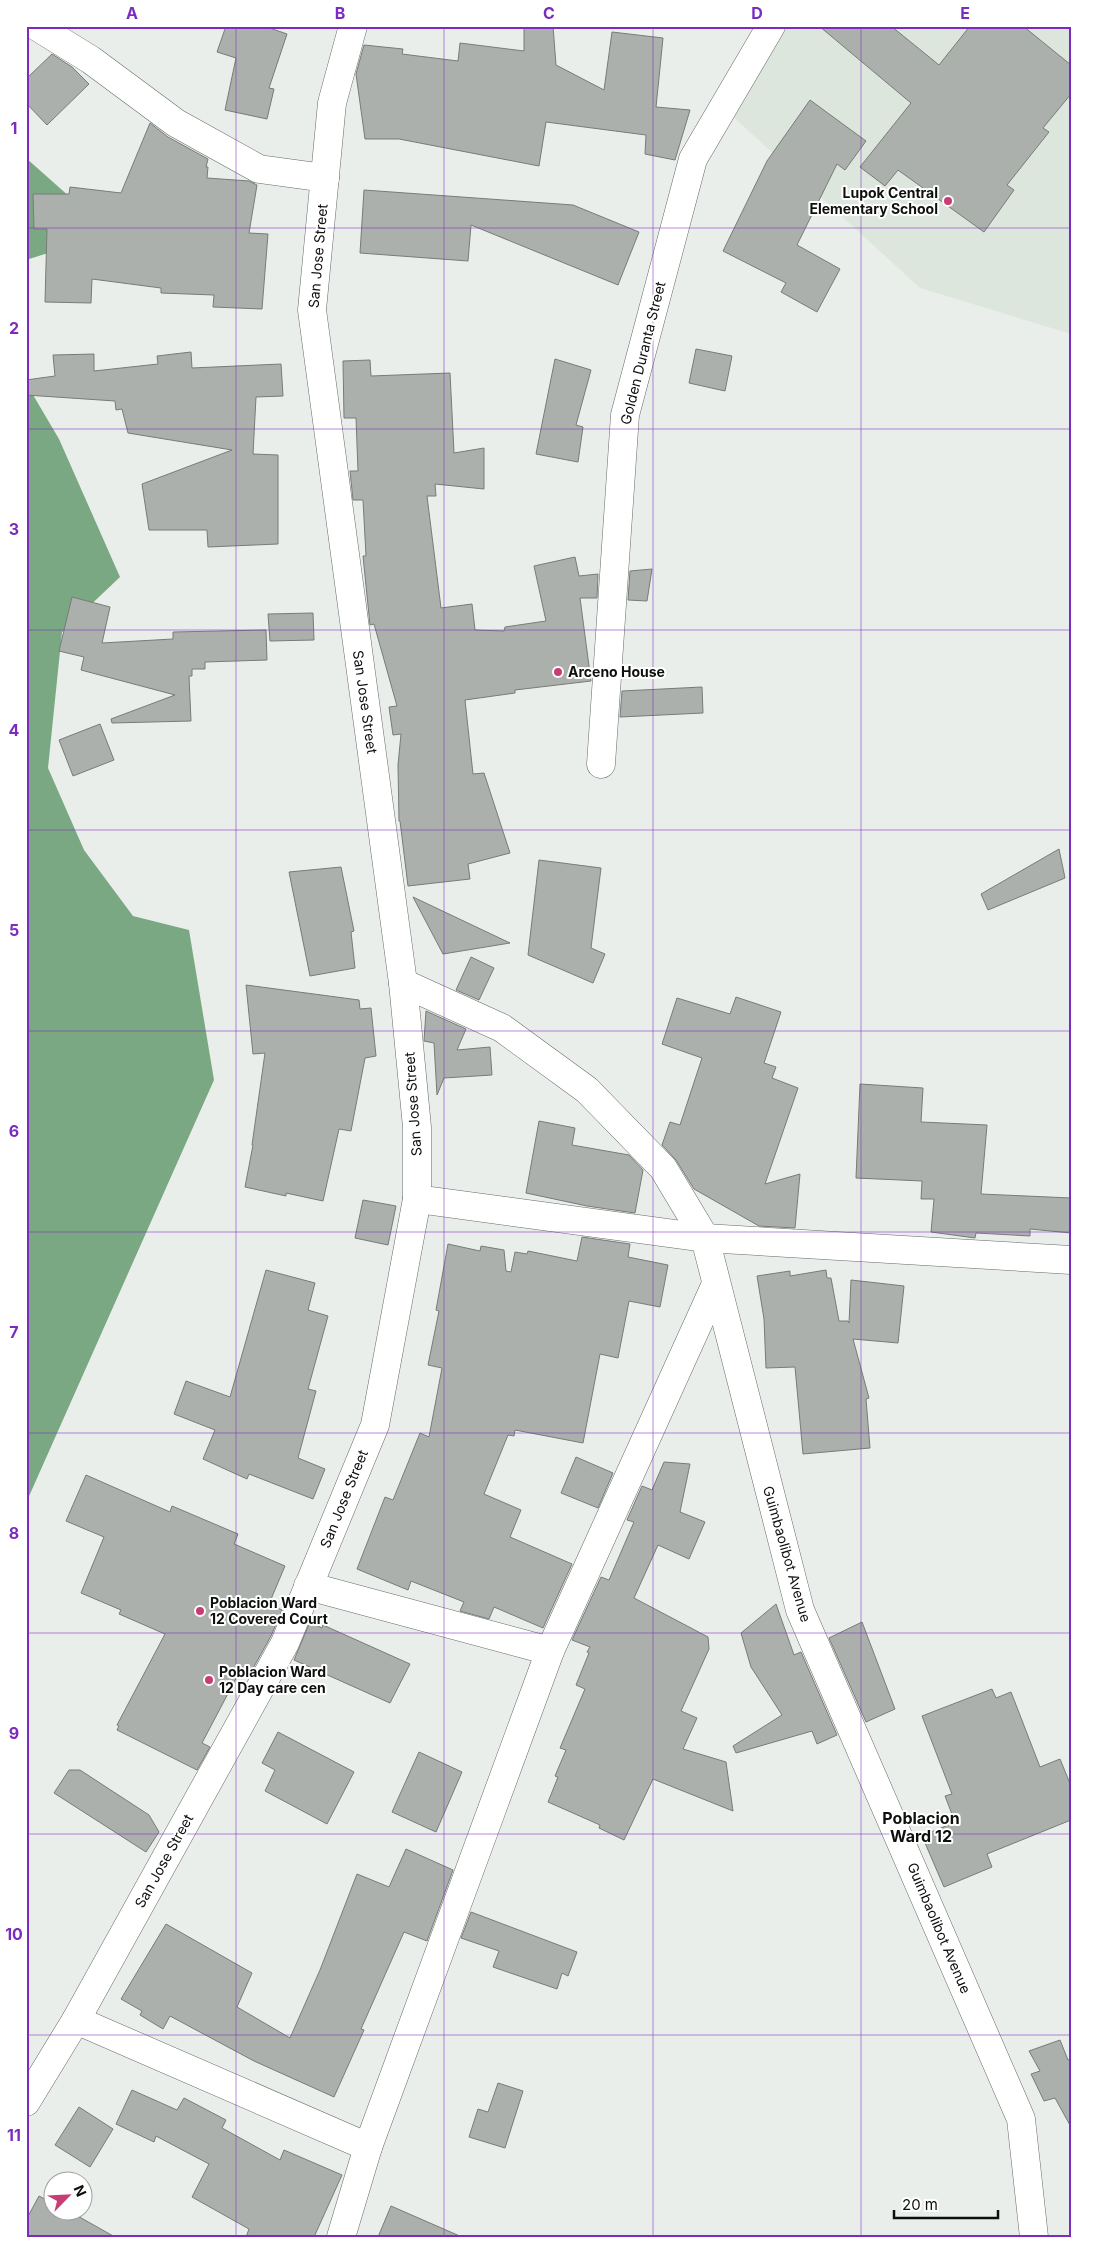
<svg xmlns="http://www.w3.org/2000/svg" width="1097" height="2263" font-family="Inter,sans-serif">
	<style>
		.built { fill: #dce6dd }
		.water { fill: #79a882 }
		.building { fill: #acb0ac; stroke: #787c78 }
		.lines { fill: none; stroke-linecap: round; stroke-linejoin: round }
		.minor-casing { stroke: #676b67; stroke-width: 29 }
		.minor { stroke: #fff; stroke-width: 28 }
		.grid { fill: none; stroke: #7b2cbf; stroke-width: 1; stroke-opacity: 0.55 }
		.poi-dot { fill: #c83d75; stroke: #fff; stroke-width: 2 }
		.labels { text-anchor: middle; stroke-width: 4; stroke-linejoin: round; paint-order: stroke }
		.poi-label { font-size: 14px; font-weight: bold; fill: #0d0f0d; stroke: #fff; text-anchor: start }
		.street-label { font-size: 14px; fill: #0d0f0d; stroke: #fff }
		.quarter-label { font-size: 16px; font-weight: bold; fill: #0d0f0d; stroke: #fff }
		.neatline { fill: none; stroke: #7b2cbf; stroke-width: 2 }
		.grid-label { font-size: 16px; text-anchor: middle; font-weight: bold; fill: #7b2cbf }
	</style>
	<rect width="100%" height="100%" fill="#eaeeeb"/>
	<polygon class="built" points="784,26 1071,26 1071,334 920,288 729,113"/>
	<g class="water">
		<polygon points="26,158 71,198 77,244 29,259 26,267"/>
		<polygon points="26,383 59,439 120,577 62,632 48,768 84,850 133,916 189,930 214,1080 26,1503"/>
	</g>
	<g class="building">
		<polygon points="226,26 264,26 287,34 269,88 274,89 267,119 225,110 236,58 217,52"/>
		<polygon points="524,26 553,26 556,65 604,90 612,32 663,38 656,107 690,110 675,160 645,154 646,135 546,122 539,166 399,139 365,139 356,74 364,45 403,49 402,54 458,61 460,43 524,51"/>
		<polygon points="819,26 891,26 939,65 970,26 1023,26 1071,65 1071,94 1043,128 1049,132 1007,185 1014,190 984,232 898,170 885,186 860,167 911,103"/>
		<polygon points="52,54 72,67 89,84 47,125 26,103 26,79"/>
		<polygon points="810,100 866,141 845,170 837,164 797,245 840,269 817,312 781,292 786,283 723,251 767,161"/>
		<polygon points="150,123 168,137 208,159 206,167 208,167 207,178 249,181 257,185 249,233 268,234 262,309 213,307 214,295 161,293 161,288 92,279 91,303 45,302 47,229 34,229 33,194 69,194 70,187 121,193"/>
		<polygon points="364,190 573,205 639,232 618,285 471,225 468,261 360,253"/>
		<polygon points="696,349 732,356 725,391 689,383"/>
		<polygon points="191,352 192,368 281,364 283,396 256,397 253,454 278,455 278,544 208,547 207,530 149,530 142,484 232,450 128,433 122,409 116,410 115,401 26,395 26,380 55,376 53,355 94,354 94,371 158,364 157,356"/>
		<polygon points="555,359 591,370 576,425 583,427 578,462 536,454"/>
		<polygon points="370,360 371,376 450,373 454,453 484,448 484,489 435,484 436,496 427,496 441,608 472,604 475,630 504,631 505,627 546,621 534,566 575,557 579,576 598,574 597,598 580,598 591,681 515,690 515,693 465,700 473,774 484,773 510,853 468,864 470,879 408,886 400,821 399,821 398,765 401,734 393,735 389,707 397,706 374,624 370,625 363,556 366,556 363,500 353,500 350,471 358,471 356,418 344,418 343,361"/>
		<polygon points="652,569 647,601 628,600 630,571"/>
		<polygon points="72,597 110,607 102,643 173,639 173,632 266,630 267,660 205,662 205,669 192,669 192,676 189,676 191,721 112,723 111,719 175,695 81,670 84,657 59,651"/>
		<polygon points="313,613 314,640 270,641 268,614"/>
		<polygon points="702,687 703,713 620,717 622,691"/>
		<polygon points="100,724 114,760 73,776 59,740"/>
		<polygon points="1059,849 1065,878 988,910 981,894"/>
		<polygon points="539,860 601,868 591,948 605,954 593,983 528,955"/>
		<polygon points="341,867 354,931 351,932 355,968 310,976 289,872"/>
		<polygon points="413,897 510,943 443,954"/>
		<polygon points="471,957 494,968 479,1000 456,990"/>
		<polygon points="246,985 359,1000 360,1009 371,1008 376,1056 365,1058 351,1131 339,1129 323,1201 286,1193 286,1196 245,1187 253,1145 252,1145 265,1053 253,1054"/>
		<polygon points="736,997 781,1012 764,1063 776,1067 772,1078 798,1088 765,1184 800,1174 795,1228 759,1226 694,1189 676,1160 662,1145 670,1122 680,1125 702,1058 662,1044 677,998 730,1014"/>
		<polygon points="426,1011 466,1029 457,1050 490,1047 492,1075 444,1078 437,1095 434,1043 424,1041"/>
		<polygon points="860,1084 923,1088 921,1122 987,1125 981,1194 1071,1198 1071,1233 1030,1229 1030,1236 976,1233 975,1238 931,1232 934,1199 921,1199 922,1181 856,1178"/>
		<polygon points="539,1121 575,1128 572,1145 629,1155 643,1170 635,1213 587,1206 526,1193"/>
		<polygon points="363,1200 396,1206 388,1245 355,1238"/>
		<polygon points="582,1237 630,1244 628,1257 668,1265 660,1307 629,1301 618,1358 600,1354 583,1443 515,1430 514,1436 508,1435 484,1494 521,1510 510,1537 572,1564 543,1628 494,1607 489,1619 460,1611 464,1602 411,1581 408,1590 357,1569 385,1497 393,1500 420,1433 429,1437 442,1368 428,1365 439,1311 436,1310 448,1244 480,1251 481,1246 504,1250 506,1271 511,1272 515,1252 527,1254 528,1251 577,1261"/>
		<polygon points="266,1270 315,1283 308,1310 328,1316 308,1389 316,1391 298,1458 325,1469 313,1499 249,1474 247,1479 203,1459 215,1430 174,1414 186,1381 230,1397"/>
		<polygon points="826,1270 827,1278 831,1278 839,1321 848,1321 849,1323 851,1280 904,1286 898,1343 853,1339 869,1398 866,1399 870,1448 803,1454 795,1367 766,1368 764,1319 757,1276 790,1271 790,1276"/>
		<polygon points="576,1457 613,1473 598,1508 561,1493"/>
		<polygon points="664,1462 690,1464 680,1512 705,1522 689,1559 658,1545 634,1598 708,1637 709,1649 681,1711 697,1718 683,1749 726,1762 733,1811 653,1779 624,1840 599,1828 600,1825 548,1802 558,1777 555,1776 566,1750 560,1748 585,1689 576,1685 589,1653 587,1652 590,1647 572,1640 601,1577 609,1580 634,1522 627,1520 642,1486 652,1490"/>
		<polygon points="86,1475 170,1512 172,1506 238,1534 234,1544 285,1566 269,1604 282,1610 271,1636 251,1672 242,1667 202,1743 210,1747 197,1770 117,1730 119,1726 117,1725 165,1634 119,1614 121,1610 81,1593 104,1537 66,1521"/>
		<polygon points="776,1604 794,1655 801,1652 837,1735 817,1744 812,1731 736,1753 733,1746 782,1715 751,1667 741,1633"/>
		<polygon points="310,1622 322,1628 323,1625 410,1664 390,1703 294,1660"/>
		<polygon points="862,1622 895,1709 866,1722 829,1638"/>
		<polygon points="992,1689 996,1698 1011,1692 1040,1767 1060,1759 1071,1786 1071,1820 987,1854 992,1867 944,1887 922,1836 955,1822 945,1796 952,1794 922,1716"/>
		<polygon points="278,1732 354,1772 327,1824 265,1791 275,1770 262,1763"/>
		<polygon points="419,1752 462,1772 436,1832 392,1812"/>
		<polygon points="69,1770 80,1770 149,1815 159,1832 146,1852 54,1793"/>
		<polygon points="406,1849 453,1870 427,1941 404,1932 361,2029 364,2030 334,2097 254,2061 170,2016 163,2029 140,2015 142,2011 121,1999 166,1924 252,1973 237,2007 290,2038 320,1970 357,1874 389,1887"/>
		<polygon points="471,1912 577,1952 568,1976 562,1973 557,1989 493,1967 499,1951 461,1938"/>
		<polygon points="1060,2040 1068,2060 1071,2059 1071,2127 1055,2098 1044,2101 1031,2074 1040,2071 1029,2051"/>
		<polygon points="498,2083 523,2091 505,2148 469,2137 478,2109 488,2112"/>
		<polygon points="132,2090 177,2110 184,2098 226,2120 222,2128 280,2160 284,2150 342,2175 314,2237 246,2237 249,2229 192,2197 209,2164 156,2136 154,2142 116,2124"/>
		<polygon points="79,2107 113,2129 90,2167 55,2145"/>
		<polygon points="39,2196 52,2203 52,2210 67,2210 115,2237 26,2237 26,2220"/>
		<polygon points="391,2206 462,2237 378,2237"/>
	</g>
	<g class="lines">
		<defs>
			<g id="minor">
				<polyline points="36,26 91,60 176,123 259,169 325,178"/>
				<polyline points="601,764 625,415 693,159 771,26"/>
				<polyline points="403,983 502,1028 587,1090 663,1168 705,1238 800,1610 1021,2119 1034,2237"/>
				<polyline points="417,1199 705,1238 1071,1260"/>
				<polyline points="308,1586 550,1651"/>
				<polyline points="76,2020 368,2147"/>
				<polyline points="26,2102 76,2020 285,1643 375,1425 417,1199 417,1127 403,983 312,310 332,103 353,26"/>
				<polyline points="341,2237 368,2147 550,1651 716,1284"/>
			</g>
		</defs>
		<use href="#minor" class="minor-casing"/>
		<use href="#minor" class="minor"/>
	</g>
	<path class="grid" d="M236,26V2237M444,26V2237M653,26V2237M861,26V2237M26,228H1071M26,429H1071M26,630H1071M26,830H1071M26,1031H1071M26,1232H1071M26,1433H1071M26,1633H1071M26,1834H1071M26,2035H1071"/>
	<g class="poi-dot">
		<circle cx="948" cy="201" r="5"/>
		<circle cx="558" cy="672" r="5"/>
		<circle cx="200" cy="1611" r="5"/>
		<circle cx="209" cy="1680" r="5"/>
	</g>
	<g class="labels">
		<g class="poi-label">
			<text x="938" y="198" text-anchor="end">Lupok Central<tspan x="938" dy="16">Elementary School</tspan></text>
			<text x="568" y="677">Arceno House</text>
			<text x="210" y="1608">Poblacion Ward<tspan x="210" dy="16">12 Covered Court</tspan></text>
			<text x="219" y="1677">Poblacion Ward<tspan x="219" dy="16">12 Day care cen</tspan></text>
		</g>
		<g class="street-label">
			<text transform="translate(318 256) rotate(-85)" y="5">San Jose Street</text>
			<text transform="translate(643 353) rotate(-76)" y="5">Golden Duranta Street</text>
			<text transform="translate(365 702) rotate(82)" y="5">San Jose Street</text>
			<text transform="translate(413 1104) rotate(-94)" y="5">San Jose Street</text>
			<text transform="translate(344 1499) rotate(-68)" y="5">San Jose Street</text>
			<text transform="translate(787 1554) rotate(74)" y="5">Guimbaolibot Avenue</text>
			<text transform="translate(164 1861) rotate(-61)" y="5">San Jose Street</text>
			<text transform="translate(939 1928) rotate(67)" y="5">Guimbaolibot Avenue</text>
		</g>
		<g class="quarter-label">
			<text x="921" y="1824">Poblacion<tspan x="921" dy="18">Ward 12</tspan></text>
		</g>
	</g>
	<rect width="1097" height="2263" fill="none" stroke="#ffffff" stroke-width="55"/>
	<g transform="translate(68 2196) rotate(66)"><circle r="24" fill="#ffffff" stroke="#9e9f9e"/>
	<path d="M0-4L9 19L0 12L-9 19Z" fill="#c83d75"/>
	<text y="-8" font-size="14" font-weight="bold" text-anchor="middle" fill="#0d0f0d">N</text>
	</g>
	<path d="M894 2210v8h104v-8" fill="none" stroke="#0d0f0d" stroke-width="2.5"/>
	<text x="902" y="2210" font-size="15" fill="#0d0f0d" stroke="#ffffff" stroke-width="4" paint-order="stroke">20 m</text>
	<rect x="28" y="28" width="1042" height="2208" class="neatline"/>
	<g class="grid-label">
		<text x="132" y="19">A</text>
		<text x="340" y="19">B</text>
		<text x="549" y="19">C</text>
		<text x="757" y="19">D</text>
		<text x="965" y="19">E</text>
		<text x="14" y="134">1</text>
		<text x="14" y="334">2</text>
		<text x="14" y="535">3</text>
		<text x="14" y="736">4</text>
		<text x="14" y="936">5</text>
		<text x="14" y="1137">6</text>
		<text x="14" y="1338">7</text>
		<text x="14" y="1539">8</text>
		<text x="14" y="1739">9</text>
		<text x="14" y="1940">10</text>
		<text x="14" y="2141">11</text>
	</g>
</svg>
